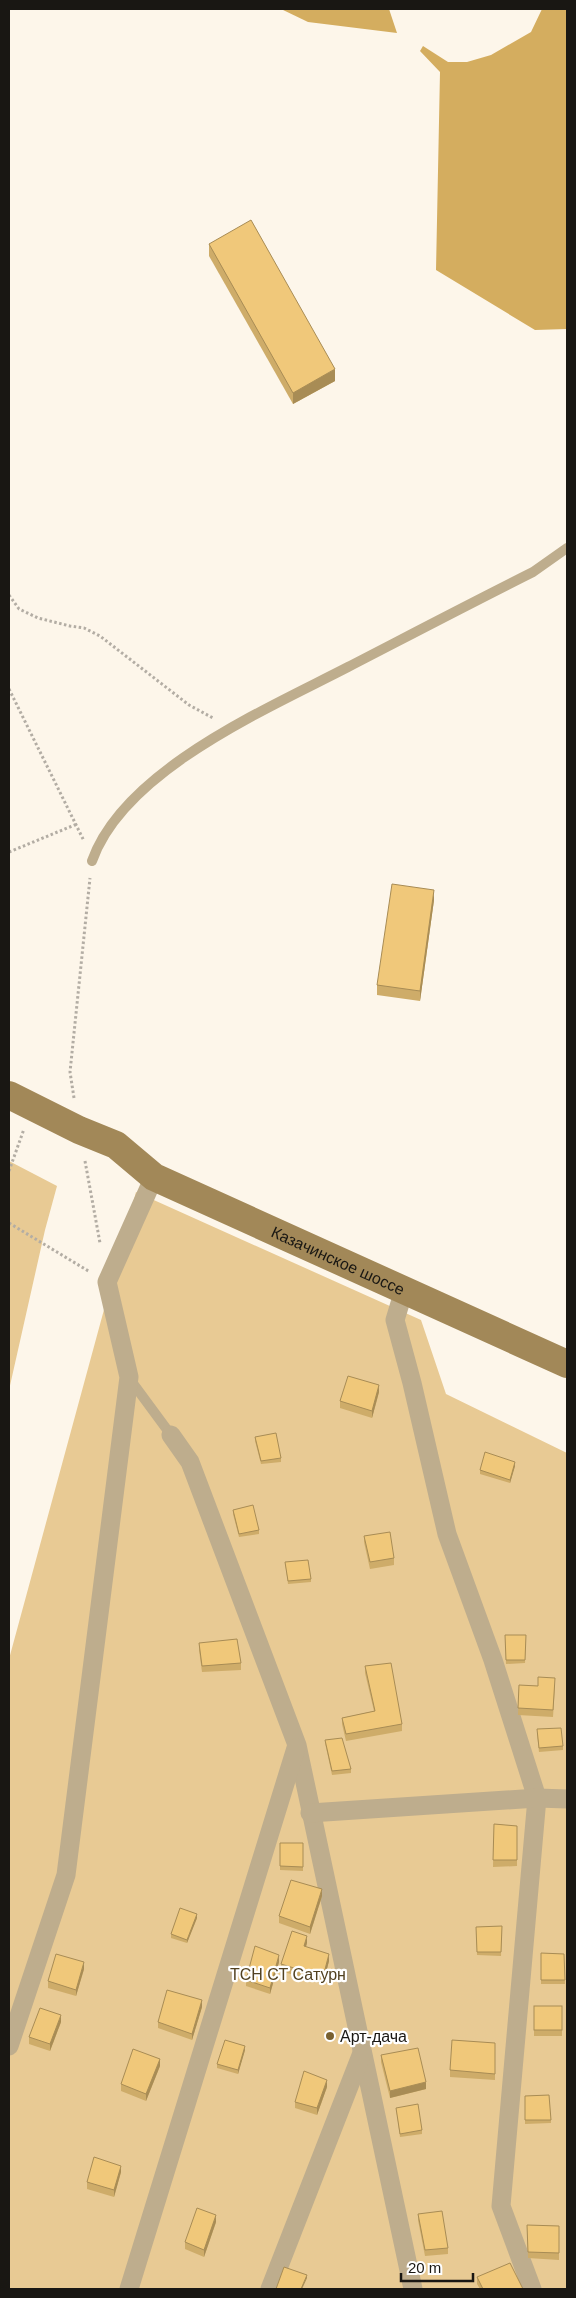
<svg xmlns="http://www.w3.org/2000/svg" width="576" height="2298" font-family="Arial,sans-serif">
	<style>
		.green { fill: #e8ca94 }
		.water { fill: #d4ad5f }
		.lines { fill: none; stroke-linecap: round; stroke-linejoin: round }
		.path { stroke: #b3ada4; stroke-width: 3; stroke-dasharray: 2.5 2.5; stroke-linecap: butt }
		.lane { stroke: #bead8d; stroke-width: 10 }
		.street { stroke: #bead8d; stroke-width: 19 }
		.secondary { stroke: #a28858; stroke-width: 28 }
		.wall { fill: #ceac69 }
		.shaded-wall { fill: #a88c55 }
		.building { fill: #f0c87a; stroke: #a88c55 }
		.poi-dot { fill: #786030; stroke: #fff; stroke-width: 2 }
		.labels { text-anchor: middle; stroke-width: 4.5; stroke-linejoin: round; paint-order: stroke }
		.street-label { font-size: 16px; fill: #191713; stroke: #fff }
		.park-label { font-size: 16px; fill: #524120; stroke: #fff }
		.poi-label { font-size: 16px; fill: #191713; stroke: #fff; text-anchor: start }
	</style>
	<rect width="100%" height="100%" fill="#fdf6ea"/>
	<g class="green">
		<polygon points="9,1161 57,1186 45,1230 9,1390"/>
		<polygon points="136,1192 421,1320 446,1394 567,1453 567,2289 9,2289 9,1659"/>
	</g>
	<g class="water">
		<polygon points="281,9 389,9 397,33 308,22"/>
		<polygon points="542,9 567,9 567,329 535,330 436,270 440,72 420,51 423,46 448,62 467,62 491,55 531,32"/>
	</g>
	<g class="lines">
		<g class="path">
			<polyline points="9,595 19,609 38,618 70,626 84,628 100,636 189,705 213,718"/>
			<polyline points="9,689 84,841"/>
			<polyline points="9,852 77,824"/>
			<polyline points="74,1098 70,1072 90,878"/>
			<polyline points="85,1161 100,1243"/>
			<polyline points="9,1171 24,1129"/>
			<polyline points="9,1223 90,1272"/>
		</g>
		<g class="lane">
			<path d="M92,861C124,770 267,709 348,667C410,635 471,603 533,572L567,548"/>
			<polyline points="129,1378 171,1435"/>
		</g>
		<g class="street">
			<polyline points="404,1290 395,1320 412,1383 447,1534 493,1660 537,1798 501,2206 532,2289"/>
			<polyline points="171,1435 190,1462 297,1745 413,2289"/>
			<polyline points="310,1813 537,1798 567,1799"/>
			<polyline points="9,2046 66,1875 129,1377 107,1282 154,1177"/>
			<polyline points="129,2289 296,1748"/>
			<polyline points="270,2289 362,2053"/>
		</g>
		<path class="secondary" id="s1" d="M9,1095L79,1130L116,1145L154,1177L567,1364"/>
	</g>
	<g class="wall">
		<polygon points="209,244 335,381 293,404 209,256"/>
		<polygon points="434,900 420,1001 377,995 377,985"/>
		<polygon points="379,1392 372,1418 340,1408 340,1401"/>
		<polygon points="255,1437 281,1458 281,1462 261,1464 255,1441"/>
		<polygon points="515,1466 510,1483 480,1474 480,1470"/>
		<polygon points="233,1510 259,1530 259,1534 239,1537 233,1514"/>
		<polygon points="364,1536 394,1558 394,1565 370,1569 364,1542"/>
		<polygon points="285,1562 311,1579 311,1582 288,1584"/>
		<polygon points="505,1635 526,1635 525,1663 506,1664"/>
		<polygon points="199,1643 241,1663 241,1670 202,1672 199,1650"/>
		<polygon points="365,1666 402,1724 402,1731 346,1741 342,1724 342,1718 374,1711 365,1673"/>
		<polygon points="519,1685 538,1686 555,1685 553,1717 518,1715"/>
		<polygon points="537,1733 563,1746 563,1750 539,1752"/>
		<polygon points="325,1740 351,1769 351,1773 332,1775 325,1743"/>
		<polygon points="494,1824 517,1826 517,1866 493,1867"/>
		<polygon points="280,1843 303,1843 303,1871 280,1870"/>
		<polygon points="322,1896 310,1934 279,1923 279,1916"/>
		<polygon points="197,1918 187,1943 171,1938 171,1934"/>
		<polygon points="502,1926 501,1956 477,1955 476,1927"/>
		<polygon points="307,1943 306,1947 329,1961 323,1984 281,1971 281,1964"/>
		<polygon points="541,1953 564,1954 565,1984 541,1984"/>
		<polygon points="279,1962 270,1994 246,1986 246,1980"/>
		<polygon points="84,1969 76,1996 48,1988 48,1981"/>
		<rect x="534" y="2006" width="28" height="30"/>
		<polygon points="202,2007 192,2040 158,2028 158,2022"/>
		<polygon points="61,2022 50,2051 29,2044 29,2037"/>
		<polygon points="495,2043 495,2080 450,2077 450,2070"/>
		<polygon points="245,2050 238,2074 217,2068 217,2064"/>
		<polygon points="381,2055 426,2089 390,2098 381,2062"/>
		<polygon points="160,2066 146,2101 121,2091 121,2084"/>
		<polygon points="327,2087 317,2115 295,2108 295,2102"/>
		<polygon points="549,2095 551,2123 525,2124 525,2096"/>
		<polygon points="396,2108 422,2130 422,2134 400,2137"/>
		<polygon points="121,2172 114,2197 87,2189 87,2182"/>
		<polygon points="418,2214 448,2248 448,2254 425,2256 418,2220"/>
		<polygon points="216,2222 204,2257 185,2249 185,2242"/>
		<polygon points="527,2225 559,2226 559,2260 528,2258"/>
		<polygon points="477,2277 523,2289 480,2289 477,2284"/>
	</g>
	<g class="shaded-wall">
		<polygon points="335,369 335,381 293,404 293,393"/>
		<polygon points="434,890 434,900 420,1001 420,991"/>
		<polygon points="379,1385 379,1392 372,1418 372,1411"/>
		<polygon points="515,1462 515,1466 510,1483 510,1480"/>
		<polygon points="322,1889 322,1896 310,1934 310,1927"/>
		<polygon points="197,1914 197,1918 187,1943 187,1940"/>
		<polygon points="307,1936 307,1943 304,1953 304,1946"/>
		<polygon points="329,1954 329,1961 323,1984 323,1977"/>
		<polygon points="279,1955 279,1962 270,1994 270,1988"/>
		<polygon points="84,1962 84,1969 76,1996 76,1990"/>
		<polygon points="202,2000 202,2007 192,2040 192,2034"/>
		<polygon points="61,2015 61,2022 50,2051 50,2044"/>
		<polygon points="245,2046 245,2050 238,2074 238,2070"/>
		<polygon points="160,2059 160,2066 146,2101 146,2094"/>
		<polygon points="327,2080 327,2087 317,2115 317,2108"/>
		<polygon points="426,2082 426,2089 390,2098 390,2091"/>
		<polygon points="121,2166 121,2172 114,2197 114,2190"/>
		<polygon points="216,2215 216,2222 204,2257 204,2250"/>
		<polygon points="307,2275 307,2278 302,2289 301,2289"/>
	</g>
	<g class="building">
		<polygon points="251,220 335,369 293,393 209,244"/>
		<polygon points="392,884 434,890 420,991 377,985"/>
		<polygon points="348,1376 379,1385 372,1411 340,1401"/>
		<polygon points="276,1433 281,1458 261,1461 255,1437"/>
		<polygon points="485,1452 515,1462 510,1480 480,1470"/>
		<polygon points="253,1505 259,1530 239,1534 233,1510"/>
		<polygon points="390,1532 394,1558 370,1562 364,1536"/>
		<polygon points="308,1560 311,1579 288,1581 285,1562"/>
		<polygon points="505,1635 526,1635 525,1660 506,1660"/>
		<polygon points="237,1639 241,1663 202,1666 199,1643"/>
		<polygon points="391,1663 402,1724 346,1734 342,1718 375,1711 365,1666"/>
		<polygon points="538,1677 555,1678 553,1710 518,1708 519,1685 538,1686"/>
		<polygon points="561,1728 563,1746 539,1748 537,1729"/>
		<polygon points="342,1738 351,1769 332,1771 325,1740"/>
		<polygon points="494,1824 517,1826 517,1860 493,1860"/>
		<polygon points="280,1843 303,1843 303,1867 280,1866"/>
		<polygon points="291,1880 322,1889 310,1927 279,1916"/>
		<polygon points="180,1908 197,1914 187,1940 171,1934"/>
		<polygon points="502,1926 501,1952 477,1952 476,1927"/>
		<polygon points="292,1931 307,1936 304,1946 329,1954 323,1977 281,1964"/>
		<polygon points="255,1946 279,1955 270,1988 246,1980"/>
		<polygon points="541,1953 564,1954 565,1980 541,1980"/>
		<polygon points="56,1954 84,1962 76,1990 48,1981"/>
		<polygon points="167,1990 202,2000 192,2034 158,2022"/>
		<rect x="534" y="2006" width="28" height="24"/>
		<polygon points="40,2008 61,2015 50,2044 29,2037"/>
		<polygon points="225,2040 245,2046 238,2070 217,2064"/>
		<polygon points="452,2040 495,2043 495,2074 450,2070"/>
		<polygon points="418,2048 426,2082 390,2091 381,2055"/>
		<polygon points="133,2049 160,2059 146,2094 121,2084"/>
		<polygon points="304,2071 327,2080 317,2108 295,2102"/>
		<polygon points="549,2095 551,2120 525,2120 525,2096"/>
		<polygon points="418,2104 422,2130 400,2134 396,2108"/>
		<polygon points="94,2157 121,2166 114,2190 87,2182"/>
		<polygon points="197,2208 216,2215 204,2250 185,2242"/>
		<polygon points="442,2211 448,2248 425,2250 418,2214"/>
		<polygon points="527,2225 559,2226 559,2253 528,2252"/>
		<polygon points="510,2263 523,2289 483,2289 477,2277"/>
		<polygon points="284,2267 307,2275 301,2289 276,2289"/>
	</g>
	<circle class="poi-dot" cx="330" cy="2036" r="5"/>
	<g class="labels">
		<g class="street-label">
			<text dy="6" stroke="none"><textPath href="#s1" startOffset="370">Казачинское шоссе</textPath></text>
		</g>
		<g class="park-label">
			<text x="288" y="1980">ТСН СТ Сатурн</text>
		</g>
		<g class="poi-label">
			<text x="340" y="2042">Арт-дача</text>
		</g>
	</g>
	<rect width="576" height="2298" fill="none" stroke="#191713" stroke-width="20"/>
	<path d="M401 2273v8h72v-8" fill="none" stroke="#191713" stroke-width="2.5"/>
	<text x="408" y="2273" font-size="15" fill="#191713" stroke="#ffffff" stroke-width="4" paint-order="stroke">20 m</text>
</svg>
